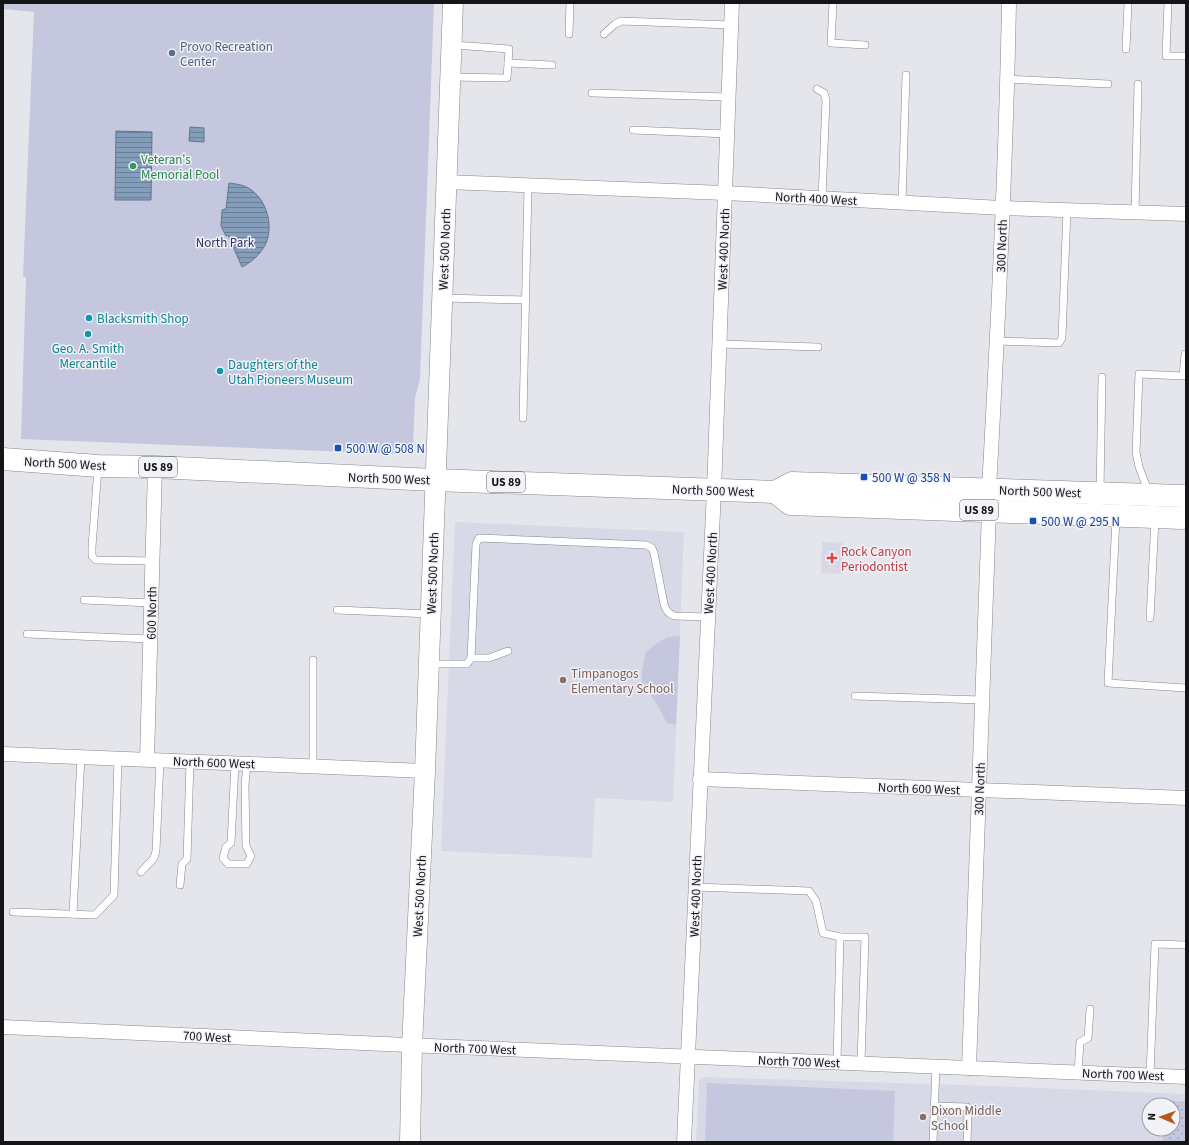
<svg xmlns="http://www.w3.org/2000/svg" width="1189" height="1145" font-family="'Source Sans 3',sans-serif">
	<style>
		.built { fill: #d7d9e6; fill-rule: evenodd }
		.grass { fill: url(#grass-dots) }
		.park { fill: #c4c7dd }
		.water { fill: url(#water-rules); stroke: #63748a }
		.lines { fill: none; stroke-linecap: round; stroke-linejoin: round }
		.lane-casing { stroke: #85868b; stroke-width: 8 }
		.street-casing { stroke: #85868b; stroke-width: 15 }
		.secondary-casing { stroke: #85868b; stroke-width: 21 }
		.primary-casing { stroke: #85868b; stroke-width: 23 }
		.lane { stroke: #fff; stroke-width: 7 }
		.street { stroke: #fff; stroke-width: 14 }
		.secondary { stroke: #fff; stroke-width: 20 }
		.primary { stroke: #fff; stroke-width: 22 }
		.service-dot { fill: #5c6f8a; stroke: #f2f3f9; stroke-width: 1.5 }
		.leisure-dot { fill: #2e9e5b; stroke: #f2f3f9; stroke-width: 1.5 }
		.culture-dot { fill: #0f9aa8; stroke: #f2f3f9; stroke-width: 1.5 }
		.transit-dot { fill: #1a4fb4; stroke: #f2f3f9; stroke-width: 1.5 }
		.health-dot { fill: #e0444e; stroke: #f2f3f9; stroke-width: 1.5 }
		.education-dot { fill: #8d6e63; stroke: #f2f3f9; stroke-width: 1.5 }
		.labels { text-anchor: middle; stroke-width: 3; stroke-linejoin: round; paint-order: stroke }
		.shield { fill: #f2f3f9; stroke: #57585b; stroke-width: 1 }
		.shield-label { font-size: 12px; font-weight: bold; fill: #151517 }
		.service-label { font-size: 13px; fill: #4e5e75; stroke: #f2f3f9; text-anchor: start }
		.leisure-label { font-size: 13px; fill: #27864d; stroke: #f2f3f9; text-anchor: start }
		.street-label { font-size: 13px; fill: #151517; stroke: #f2f3f9 }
		.park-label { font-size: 13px; fill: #323363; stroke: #f2f3f9 }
		.culture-label { font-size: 13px; fill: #0d838f; stroke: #f2f3f9; text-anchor: start }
		.transit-label { font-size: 13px; fill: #164399; stroke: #f2f3f9; text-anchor: start }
		.health-label { font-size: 13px; fill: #be3a42; stroke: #f2f3f9; text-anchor: start }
		.education-label { font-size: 13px; fill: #785e54; stroke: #f2f3f9; text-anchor: start }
	</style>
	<defs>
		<pattern id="grass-dots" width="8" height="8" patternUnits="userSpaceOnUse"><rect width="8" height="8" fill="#c4c7dd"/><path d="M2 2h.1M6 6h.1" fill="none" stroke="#a8aabd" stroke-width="1.8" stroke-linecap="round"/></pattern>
		<pattern id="water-rules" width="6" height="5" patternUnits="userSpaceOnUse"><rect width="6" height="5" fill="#849dbb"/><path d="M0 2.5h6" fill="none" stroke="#6b7f97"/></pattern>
	</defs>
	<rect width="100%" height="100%" fill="#e5e6ec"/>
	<g class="built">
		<polygon points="455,522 684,532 673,802 595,798 592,858 441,851"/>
		<polygon points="822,542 843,543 842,574 821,573"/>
		<path d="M704,1077L992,1086L1186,1094V1142H696L699,1083V1080ZM1149,1105H1173V1129H1149Z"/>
	</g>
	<polygon class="grass" points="1164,1101 1186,1102 1186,1142 1163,1142 1163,1129 1173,1129 1173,1105 1164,1105"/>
	<g class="park">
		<polygon points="3,3 434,3 420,379 415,398 413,446 409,451 401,454 21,439 26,277 23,277 34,12 3,9"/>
		<polygon points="680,636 676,725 667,723 657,704 642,683 642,670 646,652 657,643 668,637"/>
		<polygon points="707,1083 895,1091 893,1142 705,1142"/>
	</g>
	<g class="water">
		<polygon points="190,127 204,128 204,142 189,141"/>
		<polygon points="116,131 152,132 151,200 115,200"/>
		<path d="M229,183C237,184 244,185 250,189C265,199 272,220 268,237C265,250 254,261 242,267L228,235L226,236L221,226L222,210L226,209Z"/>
	</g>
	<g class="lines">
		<defs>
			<g id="lane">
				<polyline points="833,3 831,43 865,45"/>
				<polyline points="1168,3 1166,56 1186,56"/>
				<polyline points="569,34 570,3"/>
				<polyline points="604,34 615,24 621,21 731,25"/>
				<polyline points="1126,49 1128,3"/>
				<polyline points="508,63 552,65"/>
				<polyline points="452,77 507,78 509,49 454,45"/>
				<polyline points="1008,79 1108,84"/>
				<polyline points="817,89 824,93 826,100 822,198"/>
				<polyline points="592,93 728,97"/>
				<polyline points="633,130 727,134"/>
				<polyline points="902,203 906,75"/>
				<polyline points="1135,212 1138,84"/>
				<polyline points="444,298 525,300"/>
				<polyline points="997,341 1059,343 1062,338 1067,210"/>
				<polyline points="719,344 818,347"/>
				<polyline points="523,418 528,186"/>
				<polyline points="98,468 92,547 92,556 96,560 152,561"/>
				<polyline points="1100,491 1102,377"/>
				<polyline points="1149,493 1139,467 1136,452 1139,374 1183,376 1185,354 1186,354"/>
				<polyline points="1116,518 1108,683 1185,688"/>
				<polyline points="84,600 151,603"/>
				<polyline points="337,610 430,614"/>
				<polyline points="1150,618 1155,519"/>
				<polyline points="27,634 150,639"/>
				<polyline points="471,658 489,658 508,651"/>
				<path d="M431,664H467L471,658L476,544L479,538L646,545L652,548L654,553L664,604C666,610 668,614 675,616L707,617"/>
				<polyline points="855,696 982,700"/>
				<polyline points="235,763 231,843 226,847 223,858 228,864 247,864 251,856 246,846 245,785 247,764"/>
				<polyline points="313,766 313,660"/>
				<polyline points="141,872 154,858 156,851 160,760"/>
				<polyline points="180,885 182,864 187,859 190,762"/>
				<polyline points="695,887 809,891 816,901 823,933 840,937"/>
				<polyline points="13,912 95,915 114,895 118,758"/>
				<polyline points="73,914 81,757"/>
				<polyline points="837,1062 840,937 865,937 861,1063"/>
				<polyline points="1078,1073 1080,1042 1088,1038 1090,1009"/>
				<polyline points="1150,1076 1155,944 1186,945"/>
				<polyline points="934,1106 967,1107 968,1111 967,1142"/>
				<polyline points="933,1142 936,1066"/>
			</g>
			<g id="street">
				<polyline points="446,182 725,193 1002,208 1186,214"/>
				<path d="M989,489C998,327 1006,165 1009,3"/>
				<polyline points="3,754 425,771"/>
				<polyline points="147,759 155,467"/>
				<polyline points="700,779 1186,798"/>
				<polyline points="3,1027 430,1046 1186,1077"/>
				<polyline points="969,1068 989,511"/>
				<polyline points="684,1142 714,490 732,3"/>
			</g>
			<polyline id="secondary" points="410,1142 412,1046 425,771 453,3"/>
			<g id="primary">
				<polyline points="3,459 98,466 155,467 435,480 775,492 792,483 1182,496 1186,499"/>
				<polyline points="775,492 790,504 1182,518 1186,515"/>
			</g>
		</defs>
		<use href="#lane" class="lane-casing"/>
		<use href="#street" class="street-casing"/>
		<use href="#secondary" class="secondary-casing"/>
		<use href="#primary" class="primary-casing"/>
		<use href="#lane" class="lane"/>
		<use href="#street" class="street"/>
		<use href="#secondary" class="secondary"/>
		<use href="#primary" class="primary"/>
	</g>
	<circle class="service-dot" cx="172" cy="53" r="4"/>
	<circle class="leisure-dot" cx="133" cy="166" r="4"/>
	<g class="culture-dot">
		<circle cx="89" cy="318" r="4"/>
		<circle cx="88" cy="334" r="4"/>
		<circle cx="220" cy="371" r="4"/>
	</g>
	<g class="transit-dot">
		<rect x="334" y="444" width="8" height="8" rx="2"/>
		<rect x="860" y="473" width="8" height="8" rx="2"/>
		<rect x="1029" y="517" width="8" height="8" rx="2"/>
	</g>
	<path class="health-dot" d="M830 552h4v4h4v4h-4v4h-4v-4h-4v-4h4z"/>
	<g class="education-dot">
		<circle cx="563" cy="680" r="4"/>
		<circle cx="923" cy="1117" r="4"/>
	</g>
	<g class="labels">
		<g class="shield">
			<rect x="139" y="457" width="38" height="20" rx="3"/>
			<rect x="487" y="472" width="38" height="20" rx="3"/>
			<rect x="960" y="500" width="38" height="20" rx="3"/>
		</g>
		<g class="shield-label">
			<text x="158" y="471">US 89</text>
			<text x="506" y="486">US 89</text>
			<text x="979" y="514">US 89</text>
		</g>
		<g class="service-label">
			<text x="180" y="51">Provo Recreation<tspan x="180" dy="15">Center</tspan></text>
		</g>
		<g class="leisure-label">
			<text x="141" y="164">Veteran's<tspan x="141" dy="15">Memorial Pool</tspan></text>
		</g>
		<g class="street-label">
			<text transform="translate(816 198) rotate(3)" y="5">North 400 West</text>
			<text transform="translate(1001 246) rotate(-88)" y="5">300 North</text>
			<text transform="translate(444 249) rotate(-88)" y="5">West 500 North</text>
			<text transform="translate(723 249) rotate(-88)" y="5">West 400 North</text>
			<text transform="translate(65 463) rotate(3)" y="5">North 500 West</text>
			<text transform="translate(389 478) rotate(2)" y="5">North 500 West</text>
			<text transform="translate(713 490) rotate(2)" y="5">North 500 West</text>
			<text transform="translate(1040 491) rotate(2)" y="5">North 500 West</text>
			<text transform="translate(432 573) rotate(-88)" y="5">West 500 North</text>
			<text transform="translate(710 573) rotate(-87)" y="5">West 400 North</text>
			<text transform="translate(151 613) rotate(-89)" y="5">600 North</text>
			<text transform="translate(214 762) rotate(2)" y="5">North 600 West</text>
			<text transform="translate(919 788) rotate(2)" y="5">North 600 West</text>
			<text transform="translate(979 789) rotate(-88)" y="5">300 North</text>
			<text transform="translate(419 896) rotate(-87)" y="5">West 500 North</text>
			<text transform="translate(695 896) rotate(-88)" y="5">West 400 North</text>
			<text transform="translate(207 1036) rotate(3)" y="5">700 West</text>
			<text transform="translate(475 1048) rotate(2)" y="5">North 700 West</text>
			<text transform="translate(799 1061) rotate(2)" y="5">North 700 West</text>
			<text transform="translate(1123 1074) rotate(2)" y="5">North 700 West</text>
		</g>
		<g class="park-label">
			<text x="225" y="247">North Park</text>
		</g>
		<g class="culture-label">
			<text x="97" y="323">Blacksmith Shop</text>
			<text x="88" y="353" text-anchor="middle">Geo. A. Smith<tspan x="88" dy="15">Mercantile</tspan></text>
			<text x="228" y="369">Daughters of the<tspan x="228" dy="15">Utah Pioneers Museum</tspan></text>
		</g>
		<g class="transit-label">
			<text x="346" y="453">500 W @ 508 N</text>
			<text x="872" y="482">500 W @ 358 N</text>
			<text x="1041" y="526">500 W @ 295 N</text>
		</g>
		<g class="health-label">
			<text x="841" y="556">Rock Canyon<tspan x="841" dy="15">Periodontist</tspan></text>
		</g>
		<g class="education-label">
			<text x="571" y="678">Timpanogos<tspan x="571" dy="15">Elementary School</tspan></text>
			<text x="931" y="1115">Dixon Middle<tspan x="931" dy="15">School</tspan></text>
		</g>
	</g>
	<rect width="1189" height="1145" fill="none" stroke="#151517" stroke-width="8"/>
	<g transform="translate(1161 1117) rotate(272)"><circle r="19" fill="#f2f3f9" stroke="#9a9a9f"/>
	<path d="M0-3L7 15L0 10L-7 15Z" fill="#b85717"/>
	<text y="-6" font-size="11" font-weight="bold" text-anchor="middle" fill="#151517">N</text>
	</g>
</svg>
